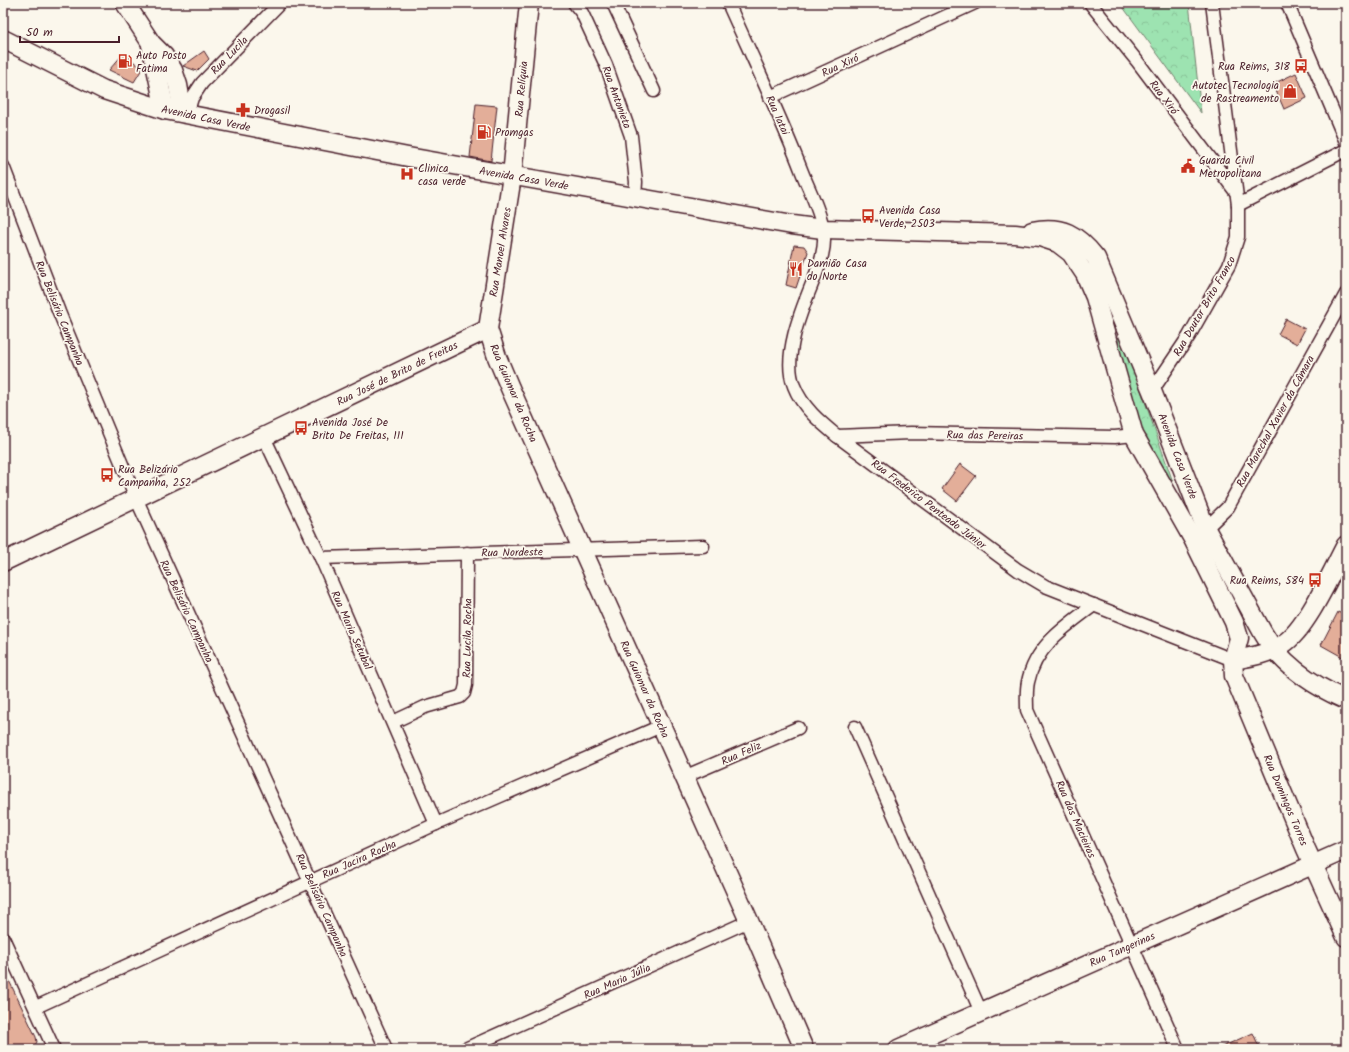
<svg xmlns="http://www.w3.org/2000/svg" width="1349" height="1052" font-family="Kalam,sans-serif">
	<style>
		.forest { fill: url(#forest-crowns); stroke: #74816e }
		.building { fill: #e3ae99; stroke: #4a1f2b }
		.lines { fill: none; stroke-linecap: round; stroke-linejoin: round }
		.street-casing { stroke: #4a1f2b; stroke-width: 15 }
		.secondary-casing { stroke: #4a1f2b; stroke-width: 21 }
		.street { stroke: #fbf7ec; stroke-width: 12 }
		.secondary { stroke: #fbf7ec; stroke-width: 18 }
		.labels { text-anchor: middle; stroke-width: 3.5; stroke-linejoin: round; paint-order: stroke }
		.poi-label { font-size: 11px; fill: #4a1f2b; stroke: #fbf7ec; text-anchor: start }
		.street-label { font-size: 11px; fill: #4a1f2b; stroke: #fbf7ec }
	</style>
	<defs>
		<pattern id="forest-crowns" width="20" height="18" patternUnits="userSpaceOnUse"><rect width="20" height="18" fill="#9de3b1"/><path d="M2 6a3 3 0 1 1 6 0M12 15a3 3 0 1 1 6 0" fill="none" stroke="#89c298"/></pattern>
	</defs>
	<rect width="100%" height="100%" fill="#fbf7ec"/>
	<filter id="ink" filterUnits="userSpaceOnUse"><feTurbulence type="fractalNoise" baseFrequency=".025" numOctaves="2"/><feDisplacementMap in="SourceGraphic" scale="8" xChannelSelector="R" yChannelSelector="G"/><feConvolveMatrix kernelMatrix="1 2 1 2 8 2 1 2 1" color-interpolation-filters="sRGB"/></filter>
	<g filter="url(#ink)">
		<g class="forest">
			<polygon points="1120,3 1189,3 1201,113"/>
			<polygon points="1118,338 1123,339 1173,482 1147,450 1119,356"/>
		</g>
		<g class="building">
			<polygon points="204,51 209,59 197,71 183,66"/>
			<polygon points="124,53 142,69 134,82 109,70"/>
			<polygon points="1296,73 1307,98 1284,109 1273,84"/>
			<polygon points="476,104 497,106 491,161 470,157"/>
			<polygon points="794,245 804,246 808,252 796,288 786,285"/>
			<polygon points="1286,319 1305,329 1297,344 1278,334"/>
			<polygon points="960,464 976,476 957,501 942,489"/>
			<polygon points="1338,612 1346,616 1346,659 1321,645"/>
			<polygon points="3,968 36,1037 37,1042 33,1048 3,1046"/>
			<polygon points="1253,1033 1260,1049 1217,1049"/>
		</g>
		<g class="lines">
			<defs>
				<g id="street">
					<polyline points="574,3 582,13 606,65 631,136 636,182 635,198"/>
					<polyline points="613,3 654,91"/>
					<path d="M728,3C753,59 780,115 802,172C809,190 820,210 823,229C827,248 819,266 812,284C801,311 782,357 794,386C802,407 820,422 837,436L1018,570L1045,586L1233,660"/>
					<polyline points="1090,3 1137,61 1235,191"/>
					<polyline points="1287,3 1346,142"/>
					<polyline points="770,97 975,3"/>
					<polyline points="187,114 192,98 202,83 280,3"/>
					<polyline points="3,166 59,312 136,498 386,1049"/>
					<polyline points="1238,205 1346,150"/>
					<polyline points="1152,391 1189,336 1229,265 1238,237 1238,205 1212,3"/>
					<polyline points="837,436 911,433 1115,437 1134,435"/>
					<polyline points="264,437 321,558 436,824"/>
					<polyline points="1201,533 1228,507 1346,294"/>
					<polyline points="321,558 703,546"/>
					<path d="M1094,605C1066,626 1035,646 1028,682C1026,691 1027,701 1027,710L1178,1049"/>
					<polyline points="393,722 425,707 460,697 464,693 466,685 467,553"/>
					<polyline points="855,727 981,1012"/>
					<polyline points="684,777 798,728"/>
					<polyline points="3,938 54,1049"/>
					<polyline points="36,1007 436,824 661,726"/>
					<polyline points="465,1049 749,921"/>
				</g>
				<g id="secondary">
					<polyline points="125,3 151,43 164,56 173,70 178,85 183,113"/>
					<polyline points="529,3 512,176 488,329 497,357 510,388 749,921 804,1049"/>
					<polyline points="3,39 104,90 165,110 408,157 792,225 823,229 1015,234 1040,237 1058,243 1071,253 1085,274 1095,297 1134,435 1193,539 1234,622 1239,638 1233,660 1234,676 1306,849 1346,937"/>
					<polyline points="151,45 165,110"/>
					<path d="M1032,231C1062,225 1077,234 1096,258L1152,391L1206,529L1263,633C1281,664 1314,686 1346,700"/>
					<polyline points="3,562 488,329"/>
					<path d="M1233,660C1250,657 1269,654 1283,644C1307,629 1332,571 1346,545"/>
					<polyline points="898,1049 1346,850"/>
				</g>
			</defs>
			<use href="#street" class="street-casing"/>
			<use href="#secondary" class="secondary-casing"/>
			<use href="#street" class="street"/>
			<use href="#secondary" class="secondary"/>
		</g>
	</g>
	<defs>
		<symbol id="fuel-bare" viewBox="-9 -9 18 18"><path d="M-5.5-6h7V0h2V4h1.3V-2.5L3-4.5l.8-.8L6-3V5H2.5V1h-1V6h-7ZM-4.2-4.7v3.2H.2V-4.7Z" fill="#c8321e" stroke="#fbf7ec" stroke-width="2.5" paint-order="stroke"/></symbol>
		<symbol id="bus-bare" viewBox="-9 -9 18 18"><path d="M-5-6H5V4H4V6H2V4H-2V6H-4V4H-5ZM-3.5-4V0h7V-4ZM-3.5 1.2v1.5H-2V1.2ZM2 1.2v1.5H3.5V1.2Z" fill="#c8321e" stroke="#fbf7ec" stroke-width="2.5" paint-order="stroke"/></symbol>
		<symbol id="shop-bare" viewBox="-9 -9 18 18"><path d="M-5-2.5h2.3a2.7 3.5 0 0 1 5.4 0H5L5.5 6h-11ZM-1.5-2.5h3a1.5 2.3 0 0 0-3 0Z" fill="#c8321e" stroke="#fbf7ec" stroke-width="2.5" paint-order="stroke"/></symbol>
		<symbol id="pharmacy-bare" viewBox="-9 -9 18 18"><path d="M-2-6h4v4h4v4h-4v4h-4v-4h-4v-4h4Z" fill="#c8321e" stroke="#fbf7ec" stroke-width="2.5" paint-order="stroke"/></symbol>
		<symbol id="civic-bare" viewBox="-9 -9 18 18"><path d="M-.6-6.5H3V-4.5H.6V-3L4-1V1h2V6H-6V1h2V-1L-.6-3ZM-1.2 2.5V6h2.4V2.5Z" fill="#c8321e" stroke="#fbf7ec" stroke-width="2.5" paint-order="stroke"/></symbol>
		<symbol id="hospital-bare" viewBox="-9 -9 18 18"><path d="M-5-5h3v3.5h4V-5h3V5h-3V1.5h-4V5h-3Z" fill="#c8321e" stroke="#fbf7ec" stroke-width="2.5" paint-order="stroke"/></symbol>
		<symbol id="restaurant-bare" viewBox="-9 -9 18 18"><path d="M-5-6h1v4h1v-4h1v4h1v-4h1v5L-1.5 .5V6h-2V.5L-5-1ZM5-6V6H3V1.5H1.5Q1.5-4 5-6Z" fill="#c8321e" stroke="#fbf7ec" stroke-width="2.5" paint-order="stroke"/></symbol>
	</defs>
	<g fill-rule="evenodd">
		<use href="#fuel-bare" x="115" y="51" width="20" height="20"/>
		<use href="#bus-bare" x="1291" y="56" width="20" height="20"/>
		<use href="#shop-bare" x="1280" y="81" width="20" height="20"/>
		<use href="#pharmacy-bare" x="233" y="100" width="20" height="20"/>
		<use href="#fuel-bare" x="474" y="122" width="20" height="20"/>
		<use href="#civic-bare" x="1178" y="156" width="20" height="20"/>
		<use href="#hospital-bare" x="397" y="164" width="20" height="20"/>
		<use href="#bus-bare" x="858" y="206" width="20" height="20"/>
		<use href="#restaurant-bare" x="786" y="259" width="20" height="20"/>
		<use href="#bus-bare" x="291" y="418" width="20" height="20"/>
		<use href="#bus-bare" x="97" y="465" width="20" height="20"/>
		<use href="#bus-bare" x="1305" y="570" width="20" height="20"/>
	</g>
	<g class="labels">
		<g class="poi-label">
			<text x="136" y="59">Auto Posto<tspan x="136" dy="13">Fatima</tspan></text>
			<text x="1290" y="70" text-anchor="end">Rua Reims, 318</text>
			<text x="1279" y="89" text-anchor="end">Autotec Tecnologia<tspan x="1279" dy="13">de Rastreamento</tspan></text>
			<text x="254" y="114">Drogasil</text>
			<text x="495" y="136">Promgas</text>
			<text x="1199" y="164">Guarda Civil<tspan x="1199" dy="13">Metropolitana</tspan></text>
			<text x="418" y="172">Clinica<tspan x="418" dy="13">casa verde</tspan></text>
			<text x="879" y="214">Avenida Casa<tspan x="879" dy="13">Verde, 2503</tspan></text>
			<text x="807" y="267">Damião Casa<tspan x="807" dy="13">do Norte</tspan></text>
			<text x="312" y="426">Avenida José De<tspan x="312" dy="13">Brito De Freitas, 111</tspan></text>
			<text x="118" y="473">Rua Belizário<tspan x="118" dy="13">Campanha, 252</tspan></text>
			<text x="1304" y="584" text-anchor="end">Rua Reims, 584</text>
		</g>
		<g class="street-label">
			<text transform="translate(229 55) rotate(-46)" y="4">Rua Lucila</text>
			<text transform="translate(840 65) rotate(-25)" y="4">Rua Xiró</text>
			<text transform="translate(521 89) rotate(-85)" y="4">Rua Relíquia</text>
			<text transform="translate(617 97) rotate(70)" y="4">Rua Antonieta</text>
			<text transform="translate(1164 97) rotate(53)" y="4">Rua Xiró</text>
			<text transform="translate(778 115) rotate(66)" y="4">Rua Iatai</text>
			<text transform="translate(206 118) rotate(12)" y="4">Avenida Casa Verde</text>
			<text transform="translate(524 178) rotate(10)" y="4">Avenida Casa Verde</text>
			<text transform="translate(500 252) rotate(-81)" y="4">Rua Manoel Alvares</text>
			<text transform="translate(1204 306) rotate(-60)" y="4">Rua Doutor Brito Franco</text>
			<text transform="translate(60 313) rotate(68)" y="4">Rua Belisário Campanha</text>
			<text transform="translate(397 373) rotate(-26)" y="4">Rua José de Brito de Freitas</text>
			<text transform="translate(514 393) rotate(67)" y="4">Rua Guiomar da Rocha</text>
			<text transform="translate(1275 421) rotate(-61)" y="4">Rua Marechal Xavier da Câmara</text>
			<text transform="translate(985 435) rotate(1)" y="4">Rua das Pereiras</text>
			<text transform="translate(1178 456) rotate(69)" y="4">Avenida Casa Verde</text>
			<text transform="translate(929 504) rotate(37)" y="4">Rua Frederico Penteado Júnior</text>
			<text transform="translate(512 552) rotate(-1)" y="4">Rua Nordeste</text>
			<text transform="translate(187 611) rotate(65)" y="4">Rua Belisário Campanha</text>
			<text transform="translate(352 630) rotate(66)" y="4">Rua Maria Setubal</text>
			<text transform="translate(467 638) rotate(-89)" y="4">Rua Lucila Rocha</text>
			<text transform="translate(645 689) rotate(66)" y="4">Rua Guiomar da Rocha</text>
			<text transform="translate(741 753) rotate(-24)" y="4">Rua Feliz</text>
			<text transform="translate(1286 800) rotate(67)" y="4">Rua Domingos Torres</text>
			<text transform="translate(1076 819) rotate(66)" y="4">Rua das Macieiras</text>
			<text transform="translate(359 859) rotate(-24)" y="4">Rua Jacira Rocha</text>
			<text transform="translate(322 905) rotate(66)" y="4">Rua Belisário Campanha</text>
			<text transform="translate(1122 949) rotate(-24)" y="4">Rua Tangerinas</text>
			<text transform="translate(617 981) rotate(-24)" y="4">Rua Maria Júlia</text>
		</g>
	</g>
	<rect width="1349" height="1052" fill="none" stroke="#fbf7ec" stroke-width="16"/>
	<rect x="8" y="8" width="1333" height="1036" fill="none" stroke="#4a1f2b" stroke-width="1.5" filter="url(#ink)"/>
	<path d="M20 36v6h99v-6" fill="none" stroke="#4a1f2b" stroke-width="2"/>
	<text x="26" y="36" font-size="12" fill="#4a1f2b" stroke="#fbf7ec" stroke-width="3" paint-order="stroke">50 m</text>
</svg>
